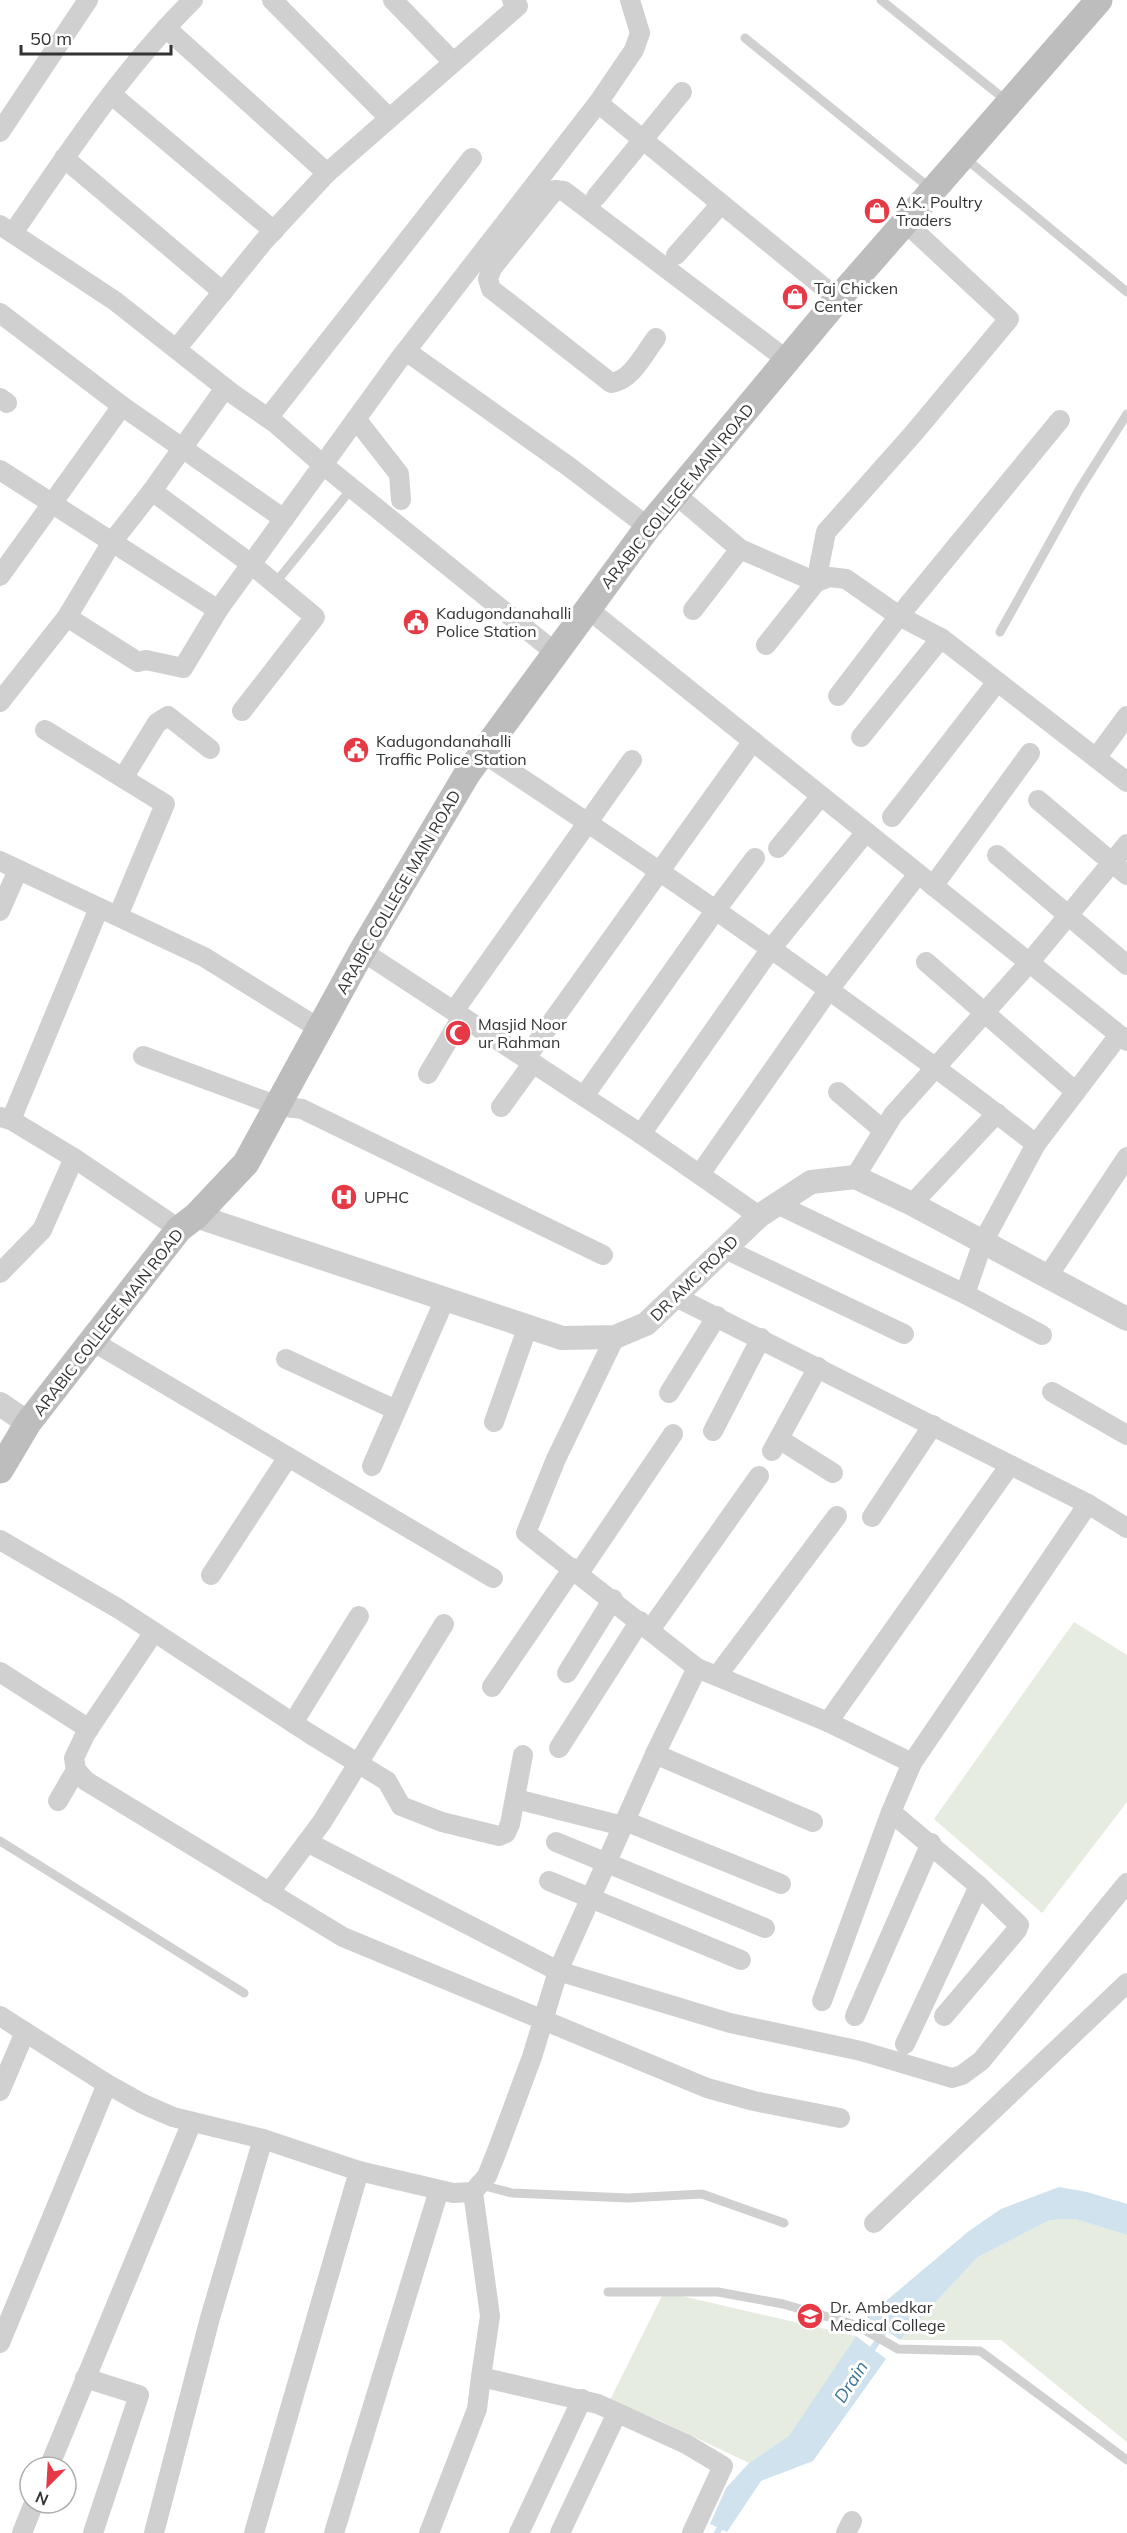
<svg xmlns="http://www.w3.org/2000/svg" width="1127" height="2533" font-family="Mulish,sans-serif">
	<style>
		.green { fill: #e6ecdf }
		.water { fill: #cfe2ee }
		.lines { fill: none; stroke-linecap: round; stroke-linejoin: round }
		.stream { stroke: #cfe2ee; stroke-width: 6 }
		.service { stroke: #d0d0d0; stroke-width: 9 }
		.minor { stroke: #d0d0d0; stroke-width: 20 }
		.tertiary { stroke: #d0d0d0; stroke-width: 24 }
		.secondary { stroke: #bdbdbd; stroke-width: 27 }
		.labels { text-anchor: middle; stroke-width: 6; stroke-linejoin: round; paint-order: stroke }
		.poi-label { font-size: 16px; fill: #333; stroke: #fff; text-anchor: start }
		.street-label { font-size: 16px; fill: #333; stroke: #fff }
		.water-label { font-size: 18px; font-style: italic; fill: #3f7597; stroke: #fff }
	</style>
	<rect width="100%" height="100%" fill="#fff"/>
	<g class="green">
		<polygon points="1074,1622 1127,1655 1127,1802 1042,1913 934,1819"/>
		<polygon points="1075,2219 1127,2235 1127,2442 1001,2340 900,2340 978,2257 1050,2220"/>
		<polygon points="664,2292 856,2336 789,2437 749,2463 663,2422 610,2400"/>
	</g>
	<g class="water">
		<polygon points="1059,2187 1087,2192 1127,2204 1127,2235 1075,2219 1050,2220 978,2257 900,2340 867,2317 969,2231 1001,2209"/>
		<polygon points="856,2336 886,2359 813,2461 761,2481 727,2532 710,2524 726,2488 749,2463 789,2436"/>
	</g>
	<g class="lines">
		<g class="stream">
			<polyline points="869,2354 890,2323"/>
			<polyline points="717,2533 724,2521"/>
		</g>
		<g class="service">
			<polyline points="881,0 1008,102"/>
			<polyline points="745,38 931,189"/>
			<polyline points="965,158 1127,292"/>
			<polyline points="281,576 352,488"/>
			<polyline points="1000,632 1079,490 1127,414"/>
			<polyline points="0,1841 244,1993"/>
			<polyline points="481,2185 512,2193 628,2198 702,2194 784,2223"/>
			<polyline points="608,2292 718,2292 783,2304 856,2325 898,2349 980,2351 1127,2460"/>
		</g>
		<g class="minor">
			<polyline points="272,0 389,118"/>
			<polyline points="393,0 453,62"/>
			<polyline points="166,28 327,173"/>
			<polyline points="112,95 274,231"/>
			<polyline points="598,103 838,299"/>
			<polyline points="0,132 88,0"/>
			<polyline points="64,158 223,292"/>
			<polyline points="596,197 682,92"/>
			<polyline points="0,225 115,301 233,394 275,423 322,464 557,654"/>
			<path d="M13,233C68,153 123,69 193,0"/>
			<polyline points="676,255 721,204"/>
			<polyline points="0,313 122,406 284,519"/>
			<path d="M656,338C644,354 632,380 611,383L491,289L488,279L492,268L555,190L564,191L787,360"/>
			<polyline points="177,348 264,241 327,173 518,6 512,0"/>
			<polyline points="406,351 568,466 648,527"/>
			<polyline points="0,398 7,403"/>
			<polyline points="268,418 472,158"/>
			<polyline points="356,419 399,474 401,500"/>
			<polyline points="0,470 218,610 398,361 598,103 634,50 640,33 630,0"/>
			<polyline points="152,491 225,388"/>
			<polyline points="675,494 740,549 816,582 830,577 846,579 899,616 941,638 1127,782"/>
			<polyline points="0,576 122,406"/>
			<polyline points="588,609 1127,1041"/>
			<polyline points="693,610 740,549"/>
			<polyline points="67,617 138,662 146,660 183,668 218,610"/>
			<polyline points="766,645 816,582 826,532 913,434 1009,319 905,222"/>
			<polyline points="838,696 899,616 1060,420"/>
			<polyline points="0,702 67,617 112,542 152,491 251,564 315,617 242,711"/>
			<polyline points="45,730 165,804 118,916"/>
			<polyline points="861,737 941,638"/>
			<path d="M483,753C671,877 858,1006 1036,1144L1119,1035"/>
			<polyline points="1096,758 1127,716"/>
			<polyline points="123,778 157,723 168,716 210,749"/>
			<polyline points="1038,800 1127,875"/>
			<polyline points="892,817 997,682"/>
			<polyline points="778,848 821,796"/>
			<polyline points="997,855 1127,965"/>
			<polyline points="0,861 204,957 320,1029"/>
			<polyline points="933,886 1030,753"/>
			<polyline points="0,911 18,870"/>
			<polyline points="362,951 641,1134 759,1216"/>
			<polyline points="926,962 1076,1092"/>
			<polyline points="454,1011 632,760"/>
			<polyline points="143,1056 278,1106 302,1109 603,1255"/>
			<polyline points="526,1058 753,741"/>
			<polyline points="428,1074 462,1017"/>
			<polyline points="838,1092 883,1130"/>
			<polyline points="584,1096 715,911 755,858"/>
			<polyline points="501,1107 533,1063"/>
			<polyline points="0,1117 11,1120 74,1158 179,1229"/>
			<polyline points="11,1120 99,908"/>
			<polyline points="641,1134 770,950 866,832"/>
			<polyline points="700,1174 828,991 918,874"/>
			<polyline points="855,1177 893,1115 1029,963 1127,844"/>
			<polyline points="777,1204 965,1294 1042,1335"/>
			<polyline points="912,1204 997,1113"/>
			<polyline points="723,1248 904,1334"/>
			<polyline points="0,1273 42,1230 74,1158"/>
			<polyline points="1048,1276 1127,1157"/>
			<polyline points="965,1294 983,1242 1036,1144"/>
			<polyline points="674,1296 1088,1504 1127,1528"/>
			<polyline points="615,1337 556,1459 526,1533 697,1668 828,1722 912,1763"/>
			<polyline points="92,1341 493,1578"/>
			<polyline points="286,1359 396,1410"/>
			<polyline points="1052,1392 1127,1435"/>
			<polyline points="669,1393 717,1316"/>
			<polyline points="494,1422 528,1326"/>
			<polyline points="713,1431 761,1338"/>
			<polyline points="779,1439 833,1473"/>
			<polyline points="772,1451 818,1367"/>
			<polyline points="372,1466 445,1299"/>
			<polyline points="872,1517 933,1425"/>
			<polyline points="0,1540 119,1609 310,1734 387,1781 401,1806 442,1822 499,1836 506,1833 510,1824 523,1755"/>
			<polyline points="579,1573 673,1434"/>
			<polyline points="211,1575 288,1457"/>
			<polyline points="650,1630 759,1476"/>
			<polyline points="154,1632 86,1733 74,1758 76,1770 86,1781 343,1937 707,2088 754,2101 840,2118"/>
			<polyline points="0,1672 89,1729"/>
			<polyline points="567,1673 613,1599"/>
			<polyline points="717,1676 837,1516"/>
			<polyline points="492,1687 573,1568"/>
			<polyline points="828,1722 1010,1465"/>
			<polyline points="293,1723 359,1616"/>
			<polyline points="559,1748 640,1621"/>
			<polyline points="655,1754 813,1822"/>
			<polyline points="516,1799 623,1826"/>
			<polyline points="58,1801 76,1770"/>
			<polyline points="625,1821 781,1884"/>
			<polyline points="307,1842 558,1971 730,2023 861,2051 952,2078 962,2075 981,2061 1127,1883"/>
			<polyline points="556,1842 765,1928"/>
			<polyline points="549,1881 741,1960"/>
			<polyline points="269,1893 322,1822 444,1624"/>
			<polyline points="822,2001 891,1812"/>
			<polyline points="0,2016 107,2084 143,2104 173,2117 263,2139 359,2171 453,2193 473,2192 487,2176 497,2151 532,2057 558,1971 655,1754 697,1668"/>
			<polyline points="855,2016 931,1843"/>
			<polyline points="944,2016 1017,1930 1019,1925 979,1886 891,1812 912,1763 1088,1504"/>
			<polyline points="905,2044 979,1886"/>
			<polyline points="0,2091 25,2032"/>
			<polyline points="473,2192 490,2316 481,2377 598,2404 686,2444 723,2466 692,2533"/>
			<polyline points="874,2223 1127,1983"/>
			<polyline points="0,2343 107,2084"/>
			<polyline points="85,2378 139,2395 93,2533"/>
			<polyline points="49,2467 192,2122"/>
			<polyline points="22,2533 34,2503"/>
			<polyline points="154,2533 210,2318 263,2139"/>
			<polyline points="254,2533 359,2171"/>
			<polyline points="334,2533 439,2190"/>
			<polyline points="429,2533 477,2409 481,2377"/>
			<polyline points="519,2533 582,2399"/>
			<polyline points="560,2533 617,2413"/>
			<polyline points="846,2533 852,2521"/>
		</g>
		<g class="tertiary">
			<polyline points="196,1216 562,1338 615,1337 646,1324 759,1216 811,1182 855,1177 912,1204 1127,1319"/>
			<polyline points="0,1404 28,1423"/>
		</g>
		<polyline class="secondary" points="0,1470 28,1423 179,1229 196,1216 246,1163 362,951 467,774 648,527 838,299 1099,0"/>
	</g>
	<defs>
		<symbol id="shop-disc" viewBox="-11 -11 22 22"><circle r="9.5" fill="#e63946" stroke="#fff"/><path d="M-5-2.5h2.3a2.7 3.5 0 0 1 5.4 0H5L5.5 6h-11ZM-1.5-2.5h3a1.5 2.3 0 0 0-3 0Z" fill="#fff"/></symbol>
		<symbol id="civic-disc" viewBox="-11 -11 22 22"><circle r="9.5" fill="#e63946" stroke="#fff"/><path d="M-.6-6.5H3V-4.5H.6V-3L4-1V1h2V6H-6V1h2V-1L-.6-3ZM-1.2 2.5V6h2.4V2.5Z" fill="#fff"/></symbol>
		<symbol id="mosque-disc" viewBox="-11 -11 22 22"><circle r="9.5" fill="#e63946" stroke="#fff"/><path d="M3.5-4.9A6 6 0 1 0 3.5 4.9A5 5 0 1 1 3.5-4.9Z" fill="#fff"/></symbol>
		<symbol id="hospital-disc" viewBox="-11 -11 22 22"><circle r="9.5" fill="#e63946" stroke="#fff"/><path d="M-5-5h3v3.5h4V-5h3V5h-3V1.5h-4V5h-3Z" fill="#fff"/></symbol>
		<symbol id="university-disc" viewBox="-11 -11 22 22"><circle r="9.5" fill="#e63946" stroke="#fff"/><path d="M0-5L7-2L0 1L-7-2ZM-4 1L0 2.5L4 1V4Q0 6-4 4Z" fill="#fff"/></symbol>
	</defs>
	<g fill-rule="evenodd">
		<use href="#shop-disc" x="862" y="196" width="30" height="30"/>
		<use href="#shop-disc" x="780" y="282" width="30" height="30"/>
		<use href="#civic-disc" x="401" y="607" width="30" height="30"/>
		<use href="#civic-disc" x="341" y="735" width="30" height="30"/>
		<use href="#mosque-disc" x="443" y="1018" width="30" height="30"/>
		<use href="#hospital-disc" x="329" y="1182" width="30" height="30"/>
		<use href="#university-disc" x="795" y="2301" width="30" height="30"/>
	</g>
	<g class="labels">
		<g class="poi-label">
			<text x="896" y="208">A.K. Poultry<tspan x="896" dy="18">Traders</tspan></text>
			<text x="814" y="294">Taj Chicken<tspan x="814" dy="18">Center</tspan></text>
			<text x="436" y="619">Kadugondanahalli<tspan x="436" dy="18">Police Station</tspan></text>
			<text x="376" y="747">Kadugondanahalli<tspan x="376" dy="18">Traffic Police Station</tspan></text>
			<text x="478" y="1030">Masjid Noor<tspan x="478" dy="18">ur Rahman</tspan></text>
			<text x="364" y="1203">UPHC</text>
			<text x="830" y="2313">Dr. Ambedkar<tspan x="830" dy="18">Medical College</tspan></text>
		</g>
		<g class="street-label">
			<text transform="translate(677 496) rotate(-51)" y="6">ARABIC COLLEGE MAIN ROAD</text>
			<text transform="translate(398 892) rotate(-60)" y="6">ARABIC COLLEGE MAIN ROAD</text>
			<text transform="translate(694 1278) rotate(-44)" y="6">DR AMC ROAD</text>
			<text transform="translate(108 1322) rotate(-52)" y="6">ARABIC COLLEGE MAIN ROAD</text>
		</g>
		<g class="water-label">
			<text transform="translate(851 2382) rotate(-57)" y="6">Drain</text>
		</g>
	</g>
	<g transform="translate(48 2485) rotate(204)"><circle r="28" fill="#ffffff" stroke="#adadad" stroke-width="1.5"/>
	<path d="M0-4.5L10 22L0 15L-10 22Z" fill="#e63946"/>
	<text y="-9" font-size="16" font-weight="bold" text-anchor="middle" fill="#333333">N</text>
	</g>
	<path d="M21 45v9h150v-9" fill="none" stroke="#333333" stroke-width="3"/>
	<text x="30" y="45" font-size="18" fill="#333333" stroke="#ffffff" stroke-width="4.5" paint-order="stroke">50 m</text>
</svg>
